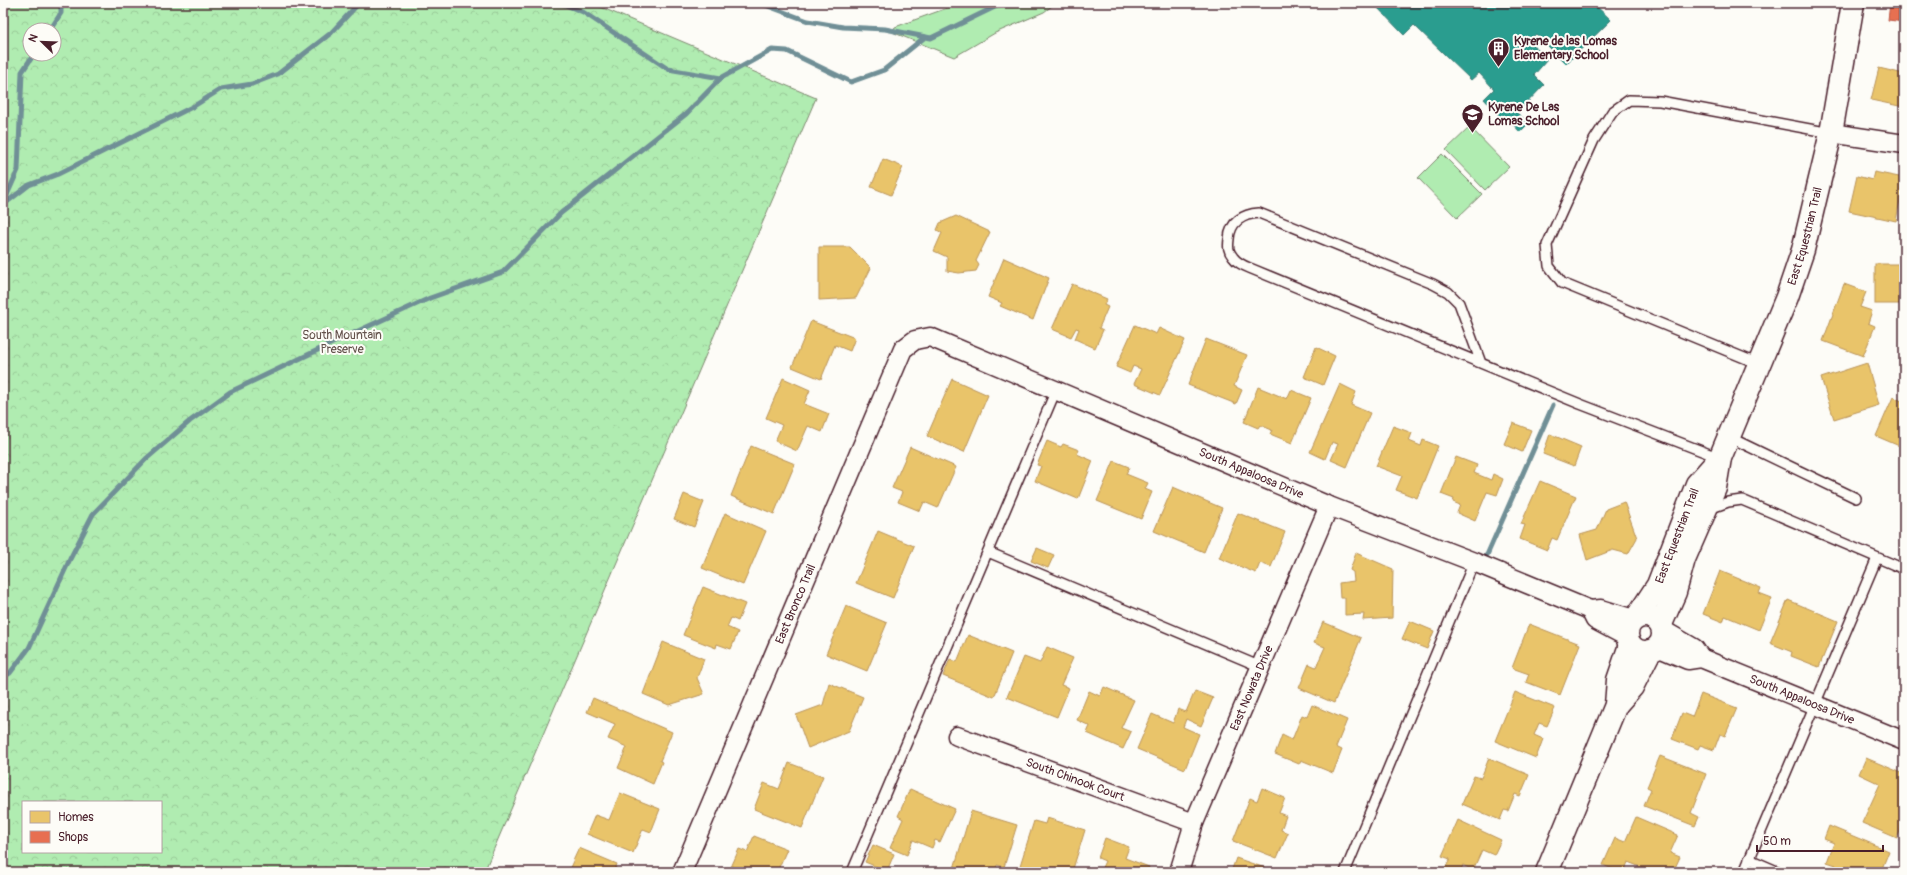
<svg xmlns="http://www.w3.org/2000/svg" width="1907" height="875" font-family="Pangolin,sans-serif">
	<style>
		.green { fill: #b0ecb1; stroke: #7d866e }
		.forest { fill: url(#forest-crowns); stroke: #7d866e; fill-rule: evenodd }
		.homes { fill: #e9c46a; stroke: #b99257 }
		.shops { fill: #e76f51; stroke: #b85746 }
		.schools { fill: #2a9d8f; stroke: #347771 }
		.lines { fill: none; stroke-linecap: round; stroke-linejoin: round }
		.stream { stroke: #6f8f96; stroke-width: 5 }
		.lane-casing { stroke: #4a1f2b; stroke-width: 12 }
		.street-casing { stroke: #4a1f2b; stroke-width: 21 }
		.secondary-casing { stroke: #4a1f2b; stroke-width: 25 }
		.lane { stroke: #fdfcf7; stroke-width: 9 }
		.street { stroke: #fdfcf7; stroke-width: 18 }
		.secondary { stroke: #fdfcf7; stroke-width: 22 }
		.labels { text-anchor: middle; stroke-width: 4; stroke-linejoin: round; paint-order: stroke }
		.poi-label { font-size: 12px; font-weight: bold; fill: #4a1f2b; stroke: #fdfcf7; text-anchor: start }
		.street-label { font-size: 12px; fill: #4a1f2b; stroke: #fdfcf7 }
		.park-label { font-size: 12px; fill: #64524c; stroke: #fdfcf7 }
	</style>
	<defs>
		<pattern id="forest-crowns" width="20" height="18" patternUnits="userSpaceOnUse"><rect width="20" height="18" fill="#b0ecb1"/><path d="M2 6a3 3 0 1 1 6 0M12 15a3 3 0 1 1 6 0" fill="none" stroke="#99ca98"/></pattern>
	</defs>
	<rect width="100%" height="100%" fill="#fdfcf7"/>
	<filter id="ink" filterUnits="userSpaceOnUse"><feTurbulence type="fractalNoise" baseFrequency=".025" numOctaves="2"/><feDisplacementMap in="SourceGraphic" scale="8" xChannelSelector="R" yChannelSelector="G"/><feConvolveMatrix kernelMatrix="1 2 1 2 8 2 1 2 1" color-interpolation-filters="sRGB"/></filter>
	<g filter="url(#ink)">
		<g class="green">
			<polygon points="961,3 1056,3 1044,12 995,33 954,57 892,32 895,27"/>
			<polygon points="1470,127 1509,167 1485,190 1446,150"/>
			<polygon points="1442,154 1482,194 1457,218 1418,178"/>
		</g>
		<path class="forest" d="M3,3H591L816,98L484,872H3ZM30,30H54V54H30ZM23,802H161V852H23Z"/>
		<g class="homes">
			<polygon points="1879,68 1904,74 1904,107 1871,100"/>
			<polygon points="883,159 903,167 891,195 871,187"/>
			<polygon points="1874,172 1904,178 1896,221 1849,211 1857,176 1872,180"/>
			<polygon points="956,216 990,232 976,261 979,265 976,271 959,273 947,271 947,257 934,251 942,233 937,230 940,223"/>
			<polygon points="819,247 850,247 871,268 856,298 819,300"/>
			<polygon points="1004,258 1049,278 1033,320 1000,306 1002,303 988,297"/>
			<rect x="1875" y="264" width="29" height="40"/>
			<polygon points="1072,284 1107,299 1104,305 1108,307 1099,328 1103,330 1095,348 1075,339 1079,329 1076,328 1071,337 1052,329"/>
			<polygon points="1844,284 1866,292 1860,307 1872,311 1868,323 1875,326 1863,356 1823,341"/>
			<polygon points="811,321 855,338 850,351 835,345 821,379 792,367"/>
			<polygon points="1135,325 1156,334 1159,328 1185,340 1160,395 1134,384 1141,369 1133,366 1130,373 1116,367"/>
			<polygon points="1206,339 1247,355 1234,386 1242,390 1236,404 1188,385"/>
			<polygon points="1316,347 1335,356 1323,385 1304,377"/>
			<polygon points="1867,363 1879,405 1834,419 1821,378"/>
			<polygon points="783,378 810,390 804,404 829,414 822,432 808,426 797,451 775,441 782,425 766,418"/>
			<polygon points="952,379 988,395 964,452 927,436"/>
			<polygon points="1340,384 1356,392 1351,405 1370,413 1347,467 1331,460 1338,444 1332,442 1325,459 1310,452"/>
			<polygon points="1258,387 1287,399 1291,390 1311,398 1292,443 1270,434 1272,430 1260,425 1258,428 1244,422"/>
			<polygon points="1893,397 1904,402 1904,448 1876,436"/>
			<polygon points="1513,423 1531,430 1522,452 1504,444"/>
			<polygon points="1393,426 1412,433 1409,441 1421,446 1423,440 1438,446 1417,498 1396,490 1402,476 1376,466"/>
			<polygon points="1550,434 1581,447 1574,466 1543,454"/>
			<polygon points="1047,441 1061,447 1063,444 1079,450 1077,454 1093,461 1078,499 1035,481 1041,466 1037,465"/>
			<polygon points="751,446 795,464 774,514 731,496"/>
			<polygon points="910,447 956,467 938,508 924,502 920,511 898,502 902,492 892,488"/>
			<polygon points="1456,457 1477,465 1474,473 1491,480 1493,474 1503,479 1497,495 1487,492 1475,521 1457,513 1460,505 1453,502 1454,499 1441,494"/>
			<polygon points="1114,461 1129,467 1126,474 1148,483 1145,489 1152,492 1141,519 1097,501"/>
			<polygon points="1540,481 1576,496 1557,540 1552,538 1547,550 1520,539 1525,525 1521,524"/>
			<polygon points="1173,487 1222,508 1204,552 1154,531"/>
			<polygon points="684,494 704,502 694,527 674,519"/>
			<polygon points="1624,502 1637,538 1628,554 1613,550 1587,560 1580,535 1597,530 1606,509"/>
			<polygon points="725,513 766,531 743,585 702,568"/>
			<polygon points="1238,513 1285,532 1271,567 1260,563 1256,573 1219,558"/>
			<polygon points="878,531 914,546 893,598 856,583"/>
			<polygon points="1037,548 1054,555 1048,568 1031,561"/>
			<polygon points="1356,553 1393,569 1392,618 1363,620 1364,614 1345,615 1345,598 1340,598 1339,583 1354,581 1353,572 1350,570"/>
			<polygon points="1720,571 1761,588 1759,593 1772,598 1759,630 1725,616 1723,622 1703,614"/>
			<polygon points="703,587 745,604 738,621 731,618 727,627 738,632 731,649 717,644 716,648 683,635"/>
			<polygon points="1788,600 1838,621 1819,667 1791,656 1792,652 1770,643"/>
			<polygon points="846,606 887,623 867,671 826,654"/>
			<polygon points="1410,621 1434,631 1427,649 1402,639"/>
			<polygon points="1323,622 1361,638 1334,703 1299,688 1309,664 1316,667 1325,647 1314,643"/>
			<polygon points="1529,624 1580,644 1560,695 1526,682 1529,674 1512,668"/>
			<polygon points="968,635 1012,653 994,697 943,676 950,659 957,662"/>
			<polygon points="663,642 704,659 697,678 704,694 669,705 643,694"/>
			<polygon points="1047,647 1073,658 1061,685 1069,688 1057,717 1007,697 1024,657 1040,663"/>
			<polygon points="829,683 863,697 849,731 808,748 796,715 823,705"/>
			<polygon points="1104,687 1134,700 1121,728 1131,732 1123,749 1087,733 1090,726 1077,720 1089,691 1100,696"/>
			<polygon points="1195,691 1213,698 1201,726 1186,719 1183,727 1199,734 1185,769 1137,749 1152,714 1173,723 1178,709 1186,712"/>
			<polygon points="1515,692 1555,708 1547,726 1539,723 1534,735 1543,739 1536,758 1495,741"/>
			<polygon points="1701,694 1737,708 1725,736 1720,734 1714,750 1700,745 1698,749 1672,739 1682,713 1692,717"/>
			<polygon points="593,698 672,732 660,761 662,762 653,784 618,768 627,747 608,739 615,724 587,712"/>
			<polygon points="1312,705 1347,720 1336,747 1342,750 1333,773 1301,760 1299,764 1275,754 1282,735 1292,740 1302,715 1307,717"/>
			<polygon points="1660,756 1706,774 1691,813 1699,817 1695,826 1644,806 1651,789 1647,787"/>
			<polygon points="1489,758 1529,775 1520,796 1515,794 1508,811 1504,810 1500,820 1462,804 1474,776 1481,778"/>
			<polygon points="1866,758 1904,774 1904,823 1897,838 1862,823 1880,784 1859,774"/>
			<polygon points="789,763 823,776 802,828 754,809 764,783 779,789"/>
			<polygon points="1262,788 1285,798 1279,813 1286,816 1281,830 1288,833 1277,858 1233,841 1250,798 1257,801"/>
			<polygon points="910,789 955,809 940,842 935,840 932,848 913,840 907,855 890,848 903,819 898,816"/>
			<polygon points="620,793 660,809 651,832 643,829 633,853 587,834 595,815 609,820"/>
			<polygon points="971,811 1017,825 1004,867 997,865 995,872 953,872"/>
			<polygon points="1636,817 1678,835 1670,853 1680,857 1673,872 1642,872 1643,868 1628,862 1624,872 1620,872 1603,865 1615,838 1625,842"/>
			<polygon points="1047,818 1085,830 1072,872 1018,872 1034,821 1045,824"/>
			<polygon points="1458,820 1501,840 1494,855 1482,850 1473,870 1463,865 1460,872 1452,872 1445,869 1450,859 1442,856"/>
			<polygon points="1829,826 1889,851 1881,871 1872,867 1870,872 1833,872 1836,865 1827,862 1834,843 1824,839"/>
			<polygon points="754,836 787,849 777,872 729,872 739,849 747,852"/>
			<polygon points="1105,838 1129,847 1125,858 1149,867 1147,872 1100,872 1105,861 1098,858"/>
			<polygon points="873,845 894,854 887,871 865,862"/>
			<polygon points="579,848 617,864 614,872 568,872"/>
			<polygon points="1236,858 1271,870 1270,872 1231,872"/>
		</g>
		<polygon class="shops" points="1890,3 1904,3 1904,22 1888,20"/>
		<polygon class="schools" points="1373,3 1593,3 1611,20 1566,64 1536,34 1529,40 1547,60 1534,75 1544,85 1517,113 1529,123 1520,132 1510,121 1507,124 1484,99 1494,89 1479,73 1471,80 1414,25 1404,35"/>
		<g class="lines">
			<g class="stream">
				<polyline points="561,3 583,12 668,69 721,78 772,50 787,51 851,82 884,70 925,37"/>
				<polyline points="760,3 808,21 843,27 885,29 931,38 1003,3"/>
				<polyline points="50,30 61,13 61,3"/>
				<polyline points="3,204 18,170 22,72 34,54"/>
				<polyline points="3,205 29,185 58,174 194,106 221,89 252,84 278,74 331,33 359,3"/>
				<polyline points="1479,561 1487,555 1553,405"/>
				<polyline points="3,677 10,673 29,648 70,559 93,514 146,459 190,421 230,392 345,337 430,298 503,272 561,213 686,114 721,78"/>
			</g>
			<defs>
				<g id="lane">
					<path d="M1481,363L1459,303L1448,292L1433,284L1259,213C1243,214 1230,222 1229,239C1228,247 1228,251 1233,257C1238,264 1245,266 1252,269L1580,404L1720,458"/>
					<polyline points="1759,364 1562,283 1549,266 1547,245 1594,140 1612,112 1629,100 1660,101 1831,133"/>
					<polyline points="1729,437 1856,498"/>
					<polyline points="1709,509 1728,502 1742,500 1904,569"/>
					<polyline points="988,552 1261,667"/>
					<polyline points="1749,859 1779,872"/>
					<polyline points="852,872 1056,390"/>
					<polyline points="1345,872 1474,562"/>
					<polyline points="1744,872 1877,558"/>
				</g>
				<g id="street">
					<polyline points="1831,133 1904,144"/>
					<polyline points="1590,610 1595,620 1627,637"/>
					<polyline points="1663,630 1694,648 1701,658"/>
					<path id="s1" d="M1657,647L1688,660L1701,658L1904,741"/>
					<path id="s2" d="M957,736L1194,823"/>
					<path id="s3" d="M682,872L903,349L915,340L930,337L1329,506L1474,562L1590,610L1601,609L1634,619"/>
					<path id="s4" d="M1179,872L1194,823L1329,506"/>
				</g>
				<g id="secondary">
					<circle cx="1645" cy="634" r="18"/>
					<path id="s5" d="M1637,617L1658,585L1697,484L1720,458"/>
					<path id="s6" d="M1661,624L1675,592L1684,559L1715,488L1720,458L1787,297L1803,250L1831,133L1853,3"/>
					<polyline points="1616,705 1632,687 1650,651"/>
					<polyline points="1547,872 1616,705 1618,680 1630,645"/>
				</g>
			</defs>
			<use href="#lane" class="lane-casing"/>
			<use href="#street" class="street-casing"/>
			<use href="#secondary" class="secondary-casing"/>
			<use href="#lane" class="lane"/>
			<use href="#street" class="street"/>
			<use href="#secondary" class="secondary"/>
		</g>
	</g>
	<defs>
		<symbol id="building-pin" viewBox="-11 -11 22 30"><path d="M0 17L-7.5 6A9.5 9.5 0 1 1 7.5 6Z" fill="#4a1f2b" stroke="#fdfcf7"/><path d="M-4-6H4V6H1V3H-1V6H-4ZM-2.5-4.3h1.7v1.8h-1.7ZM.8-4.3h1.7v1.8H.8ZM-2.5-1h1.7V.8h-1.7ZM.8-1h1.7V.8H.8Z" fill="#fff"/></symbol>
		<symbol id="school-pin" viewBox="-11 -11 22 30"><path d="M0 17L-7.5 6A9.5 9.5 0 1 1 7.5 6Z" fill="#4a1f2b" stroke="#fdfcf7"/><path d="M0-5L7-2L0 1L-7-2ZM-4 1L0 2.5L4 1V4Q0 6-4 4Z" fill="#fff"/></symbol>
	</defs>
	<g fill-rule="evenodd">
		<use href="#building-pin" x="1486" y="36" width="25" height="34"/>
		<use href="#school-pin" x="1460" y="102" width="25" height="34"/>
	</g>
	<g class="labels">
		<g class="poi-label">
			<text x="1514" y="45">Kyrene de las Lomas<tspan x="1514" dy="14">Elementary School</tspan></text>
			<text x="1488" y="111">Kyrene De Las<tspan x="1488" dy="14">Lomas School</tspan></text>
		</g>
		<g class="street-label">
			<text dy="4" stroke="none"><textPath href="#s6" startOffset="415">East Equestrian Trail</textPath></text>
			<text dy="4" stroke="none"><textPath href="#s3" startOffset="947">South Appaloosa Drive</textPath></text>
			<text dy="4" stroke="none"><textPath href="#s5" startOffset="91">East Equestrian Trail</textPath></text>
			<text dy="4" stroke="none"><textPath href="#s3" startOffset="291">East Bronco Trail</textPath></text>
			<text dy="4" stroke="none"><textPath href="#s4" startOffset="198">East Nowata Drive</textPath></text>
			<text dy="4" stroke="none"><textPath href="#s1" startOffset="156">South Appaloosa Drive</textPath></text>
			<text dy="4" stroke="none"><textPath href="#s2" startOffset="126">South Chinook Court</textPath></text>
		</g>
		<g class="park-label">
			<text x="342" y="339">South Mountain<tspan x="342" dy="14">Preserve</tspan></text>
		</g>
	</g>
	<rect width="1907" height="875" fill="none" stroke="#fdfcf7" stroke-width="16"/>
	<rect x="8" y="8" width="1891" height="859" fill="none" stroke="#4a1f2b" stroke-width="1.5" filter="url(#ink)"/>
	<rect x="22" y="801" width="140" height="52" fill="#fdfcf7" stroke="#b5a4a5"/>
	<rect x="30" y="811" width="20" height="12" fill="#e9c46a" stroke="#b5a4a5"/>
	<text x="58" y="821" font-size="12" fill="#4a1f2b">Homes</text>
	<rect x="30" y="831" width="20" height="12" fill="#e76f51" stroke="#b5a4a5"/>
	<text x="58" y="841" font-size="12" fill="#4a1f2b">Shops</text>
	<g transform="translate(42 42) rotate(293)"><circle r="19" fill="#fdfcf7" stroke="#b5a4a5"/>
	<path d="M0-3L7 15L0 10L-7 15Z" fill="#4a1f2b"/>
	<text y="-6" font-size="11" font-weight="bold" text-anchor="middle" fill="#4a1f2b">N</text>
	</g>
	<path d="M1757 845v6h126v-6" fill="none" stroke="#4a1f2b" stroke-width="2"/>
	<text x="1763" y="845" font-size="12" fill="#4a1f2b" stroke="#fdfcf7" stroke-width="3" paint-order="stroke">50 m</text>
</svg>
